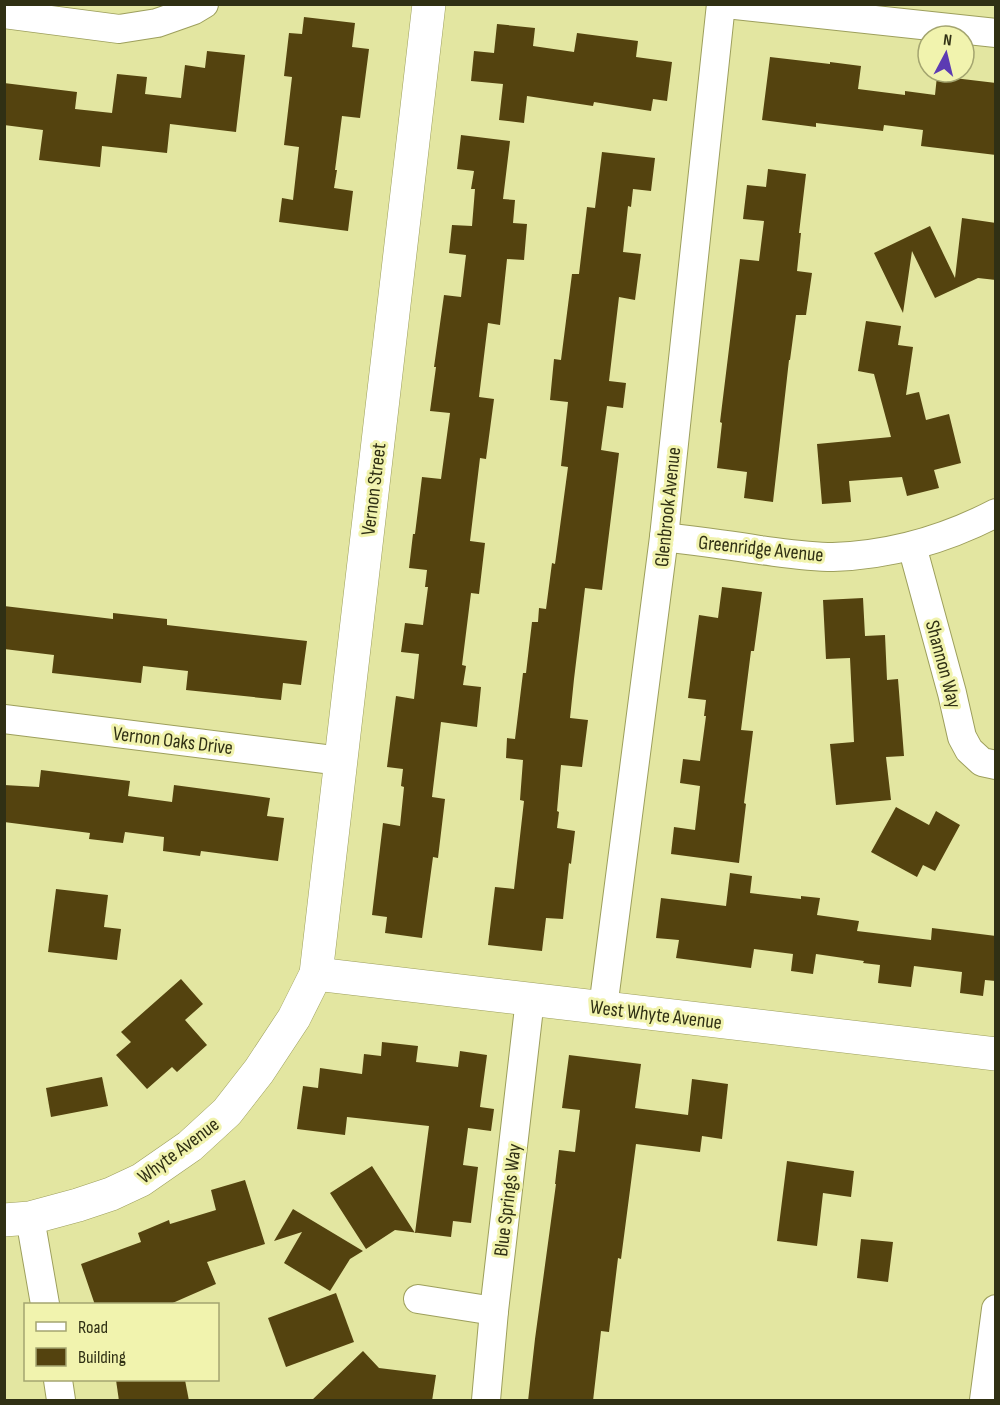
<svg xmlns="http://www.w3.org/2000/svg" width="1000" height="1405" font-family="'Sofia Sans Condensed',sans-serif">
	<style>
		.building { fill: #54430f }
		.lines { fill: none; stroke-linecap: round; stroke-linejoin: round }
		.minor-casing { stroke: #9d9f5c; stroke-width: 30 }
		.tertiary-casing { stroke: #9d9f5c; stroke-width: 34 }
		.minor { stroke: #fff; stroke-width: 28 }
		.tertiary { stroke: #fff; stroke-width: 33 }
		.labels { text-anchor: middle; stroke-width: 6; stroke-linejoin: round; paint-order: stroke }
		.street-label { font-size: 20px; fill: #303014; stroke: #f1f3ae }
	</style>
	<rect width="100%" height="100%" fill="#e3e6a1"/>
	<g class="building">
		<polygon points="304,17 355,23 352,47 369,49 360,118 342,116 335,170 337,170 334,188 353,191 348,231 279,222 282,198 293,200 299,147 284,145 292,77 284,76 289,33 302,34"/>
		<polygon points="497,24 535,28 533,46 574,52 577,33 638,41 636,57 672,62 667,101 653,99 651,111 594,102 593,106 527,96 524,123 499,120 503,84 471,81 474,51 494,53"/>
		<polygon points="207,51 245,55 236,132 170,124 167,153 102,146 100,167 39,160 43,130 4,125 4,83 77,92 75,109 112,113 117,74 147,77 145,94 181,98 185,65 205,68"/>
		<polygon points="770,57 830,64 830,62 861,66 858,89 905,95 905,91 935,95 937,76 996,83 996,155 921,146 923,130 884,125 883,131 816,123 816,127 762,120"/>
		<polygon points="461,135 510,141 503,199 515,200 513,223 527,224 524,260 507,259 500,325 488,323 479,397 494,399 486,459 480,458 470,541 485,543 479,594 471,593 462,665 466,666 463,685 481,687 477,727 441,722 432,797 445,799 438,858 433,857 422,938 385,933 387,917 372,915 383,823 400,826 404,787 401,786 403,769 387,767 396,696 414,699 419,654 401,652 405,623 423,625 428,587 425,587 427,570 409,568 413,534 415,534 422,477 441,479 450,413 430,411 436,367 434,367 444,295 461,297 466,255 449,253 452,225 472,226 475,189 471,189 474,171 457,169"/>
		<polygon points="602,152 655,158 651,191 633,189 631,207 628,206 623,252 641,254 635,300 619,297 609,381 626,383 623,408 607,406 601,450 619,453 602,590 585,588 574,679 570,718 588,720 582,767 561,765 557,811 559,812 557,828 575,831 571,864 569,863 563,919 546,918 542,951 488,945 495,887 514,889 524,801 520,800 523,760 506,758 507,738 515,739 523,673 526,673 532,622 538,622 539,608 546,609 552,563 555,564 568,467 561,466 568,402 550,400 554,359 561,360 572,274 579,274 587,207 595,208"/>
		<polygon points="768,169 806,174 799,233 801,233 797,271 812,273 806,315 796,315 790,360 789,360 773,502 744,498 747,472 717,468 722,423 720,422 740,259 759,261 764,221 743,219 747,185 766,187"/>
		<polygon points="962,218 996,223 996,280 978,278 935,298 912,251 903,313 874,253 930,226 955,278"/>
		<polygon points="866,321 901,326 898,345 913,347 906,395 919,392 926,420 949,414 961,463 934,470 939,488 907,496 902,477 849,481 851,502 822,504 817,444 891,437 874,374 858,371"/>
		<polygon points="722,587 762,592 754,651 751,651 741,730 753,731 744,803 746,804 739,863 671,854 674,827 695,830 700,786 680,783 683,759 700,761 706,716 704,716 706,700 688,698 699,615 718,618"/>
		<polygon points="863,598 865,636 885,635 887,680 898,679 904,756 886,757 891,800 836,805 830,744 854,742 850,658 826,659 823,600"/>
		<polygon points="4,606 113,619 113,613 167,619 167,625 307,641 301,685 283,683 281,700 186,690 188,671 143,666 141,683 52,673 54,655 4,649"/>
		<polygon points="41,770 130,781 128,796 172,802 174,785 270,798 267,816 284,818 278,861 201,851 200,856 163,851 164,837 125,832 123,843 89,839 90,833 4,822 4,785 39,787"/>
		<polygon points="896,807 929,825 936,811 960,825 935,871 923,865 917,877 871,852"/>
		<polygon points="730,873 752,876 750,893 801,899 801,896 820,898 817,915 859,921 857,931 931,940 932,928 996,936 996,981 985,980 983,996 960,993 962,972 914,966 911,987 878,983 880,965 863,963 864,961 816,954 813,974 791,971 793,954 754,949 751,968 676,958 679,940 656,938 661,898 726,906"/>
		<polygon points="56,889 108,895 104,927 121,929 117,960 48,952"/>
		<polygon points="181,979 203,1004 185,1020 207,1045 177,1072 172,1067 147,1089 116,1055 131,1042 121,1032"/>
		<polygon points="382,1042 418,1046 416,1062 458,1067 460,1051 487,1055 480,1107 494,1109 491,1131 468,1128 463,1165 478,1167 471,1223 453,1221 451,1237 395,1230 366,1249 330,1193 372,1166 415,1233 429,1126 347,1117 345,1135 297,1129 303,1086 318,1088 320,1068 362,1074 364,1054 381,1056"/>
		<polygon points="569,1055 641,1064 635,1108 688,1115 692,1079 728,1084 722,1139 702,1136 700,1152 636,1144 621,1259 618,1258 609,1332 601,1331 593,1401 528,1401 535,1339 556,1184 555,1184 559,1150 575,1152 580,1110 562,1108"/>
		<polygon points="102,1077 108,1106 51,1117 46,1088"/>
		<polygon points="787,1161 854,1171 851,1197 823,1193 817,1246 777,1241"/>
		<polygon points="245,1180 265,1244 207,1262 216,1284 168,1305 95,1305 81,1264 141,1242 138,1233 169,1220 170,1224 216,1210 211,1190"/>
		<polygon points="293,1209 363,1251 350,1259 330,1291 284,1263 302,1232 274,1241"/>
		<polygon points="861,1239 893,1242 888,1282 857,1278"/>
		<polygon points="336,1293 354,1342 286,1367 268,1318"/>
		<polygon points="363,1351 379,1368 436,1375 432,1401 311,1401"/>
		<polygon points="116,1380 185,1380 189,1401 119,1401"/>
	</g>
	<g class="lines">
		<defs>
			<g id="minor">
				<polyline points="726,4 996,33"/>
				<polyline points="4,14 119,29 157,23 194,10 204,4"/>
				<path d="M664,537C696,541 728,545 760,550C784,553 808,557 833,557C891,555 944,540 996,513"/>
				<polyline points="912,546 952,693 962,737 969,750 982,762 996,765"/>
				<polyline points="4,719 341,761"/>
				<polyline points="603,1008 664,537 721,4"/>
				<polyline points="30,1218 45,1304"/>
				<polyline points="418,1299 494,1311"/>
				<polyline points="58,1380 61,1400"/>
				<polyline points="486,1400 494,1311 530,999"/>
				<polyline points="984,1400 996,1309"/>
			</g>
			<g id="tertiary">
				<polyline points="316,974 996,1054"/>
				<polyline points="4,1220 30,1218 78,1205 111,1194 141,1180 190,1146 227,1112 259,1071 294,1018 316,974 429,4"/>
			</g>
		</defs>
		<use href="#minor" class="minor-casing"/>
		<use href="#tertiary" class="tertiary-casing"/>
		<use href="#minor" class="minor"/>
		<use href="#tertiary" class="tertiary"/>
	</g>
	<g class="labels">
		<g class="street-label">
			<text transform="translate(373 489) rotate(-83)" y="7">Vernon Street</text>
			<text transform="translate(667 507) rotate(-84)" y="7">Glenbrook Avenue</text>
			<text transform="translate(761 548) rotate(6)" y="7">Greenridge Avenue</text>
			<text transform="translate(944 664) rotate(75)" y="7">Shannon Way</text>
			<text transform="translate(173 740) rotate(7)" y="7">Vernon Oaks Drive</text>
			<text transform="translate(656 1014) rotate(7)" y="7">West Whyte Avenue</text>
			<text transform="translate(178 1150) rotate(-37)" y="7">Whyte Avenue</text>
			<text transform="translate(507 1200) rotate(-83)" y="7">Blue Springs Way</text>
		</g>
	</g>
	<rect width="1000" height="1405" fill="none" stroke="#303014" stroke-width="12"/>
	<rect x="24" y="1303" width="195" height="78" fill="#f1f3ae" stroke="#a4a570" stroke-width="1.5"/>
	<rect x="36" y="1322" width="30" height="9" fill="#ffffff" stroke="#a4a570" stroke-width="1.5"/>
	<text x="78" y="1333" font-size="18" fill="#303014">Road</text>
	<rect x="36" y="1348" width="30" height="18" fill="#54430f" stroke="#a4a570" stroke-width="1.5"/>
	<text x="78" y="1363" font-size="18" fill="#303014">Building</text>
	<g transform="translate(946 54) rotate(7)"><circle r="28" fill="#f1f3ae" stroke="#a4a570" stroke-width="1.5"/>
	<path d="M0-4.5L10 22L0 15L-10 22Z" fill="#5c3bb3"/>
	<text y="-9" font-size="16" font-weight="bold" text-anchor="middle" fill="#303014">N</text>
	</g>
</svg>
